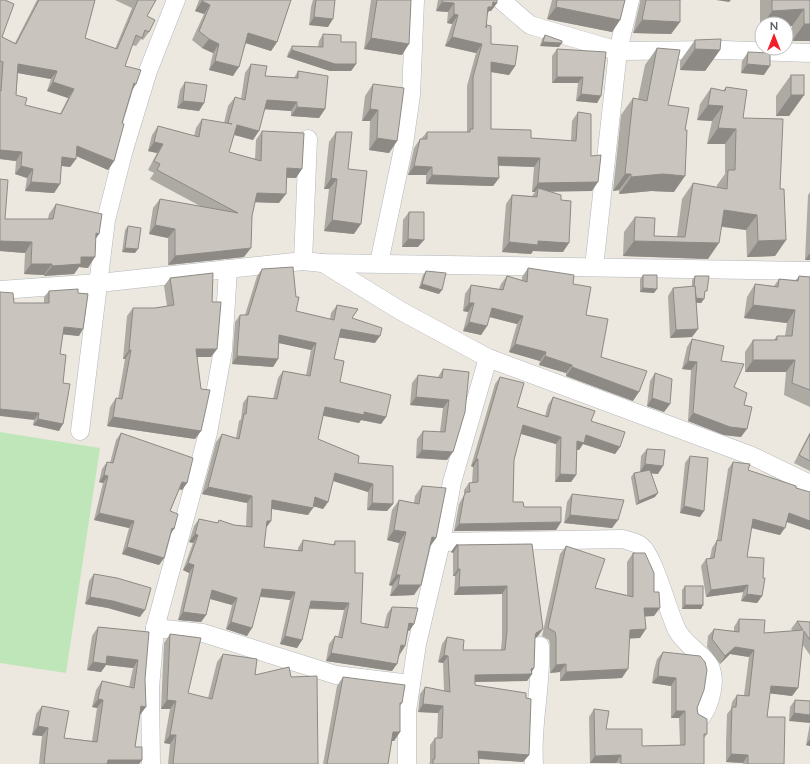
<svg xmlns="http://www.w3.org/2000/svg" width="810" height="764" font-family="Lato,sans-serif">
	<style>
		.green { fill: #bfe6b9 }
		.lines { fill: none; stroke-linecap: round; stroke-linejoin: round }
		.street-casing { stroke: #b2b7bb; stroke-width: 19 }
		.street { stroke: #fff; stroke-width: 18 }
		.wall { fill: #ada9a3; fill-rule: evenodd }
		.shaded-wall { fill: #8d8a85 }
		.building { fill: #c9c5be; stroke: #8d8a85; fill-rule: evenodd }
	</style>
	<rect width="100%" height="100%" fill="#ece8df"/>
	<polygon class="green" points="0,432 100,448 66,673 0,663"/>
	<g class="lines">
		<defs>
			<g id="street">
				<polyline points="501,0 530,25 618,51 724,50 810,53"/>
				<polyline points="303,261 308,139"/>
				<polyline points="323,263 401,311 488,358 752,456 810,484"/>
				<polyline points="379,263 404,144 411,95 415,0"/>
				<polyline points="594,267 618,51 630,0"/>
				<polyline points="0,290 99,283 303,261 322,263 810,271"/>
				<polyline points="80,431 106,220 123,153 148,71 176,0"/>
				<path d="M441,542L623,539C628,541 636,542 641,546C654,556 668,612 677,630C684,645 707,656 711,669C716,683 710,704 702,716"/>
				<polyline points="155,628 203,633 336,675 411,684"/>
				<polyline points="151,764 150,688 155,628 208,433 223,350 228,269"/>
				<polyline points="407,764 407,711 417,644 441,542 452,482 488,358"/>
				<path d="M534,764C531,724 542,686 540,646"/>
			</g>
		</defs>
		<use href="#street" class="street-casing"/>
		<use href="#street" class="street"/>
	</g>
	<g class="wall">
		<path d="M0,0L2,37L15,43L37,0H95L85,38L115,49L132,8L115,0H156L147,16L149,32L143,40L141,39L136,46L132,45L125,66L132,91L122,123L114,161L108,170L76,156V159L70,167L61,166L60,184L54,193L25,191L27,178L15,174L16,161L0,159ZM18,73L51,79L47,91L68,98L60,114L25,105L16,95Z"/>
		<polygon points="199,0 291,0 277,42 271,51 246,43 233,76 209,70 213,53 202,48 192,40 204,14 195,11"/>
		<polygon points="313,0 335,0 328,27 309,25 311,7"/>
		<polygon points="371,0 411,0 402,55 364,49"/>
		<polygon points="438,0 497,0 497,3 491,11 489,11 487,14 486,26 491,44 515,66 509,75 491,72 491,129 531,138 571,141 572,121 578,112 591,156 592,191 550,191 563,252 533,251 531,254 502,252 506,204 512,195 532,196 535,192 532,192 534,167 498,166 499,178 493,186 426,184 426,175 408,175 414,148 420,139 421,139 427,132 467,132 467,86 476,53 445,46 452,24 447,23 448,12 436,11"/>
		<polygon points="552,0 625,0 620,20 612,32 547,19"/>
		<polygon points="640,0 681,0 680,1 680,22 671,34 633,33 640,2"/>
		<polygon points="760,0 810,0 810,41 792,41 792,26 786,24 762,24 762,28 760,28"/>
		<polygon points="323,34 341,42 356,64 351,71 330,71 287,57 288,53 292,46 318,47 319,41"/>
		<polygon points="545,35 559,47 540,46 542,39"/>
		<polygon points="695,40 720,50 705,71 680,70 680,61"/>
		<polygon points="657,48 668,105 674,192 651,191 619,194 619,190 613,191 621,115 633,98 638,99 645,65"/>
		<polygon points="557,49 601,96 597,103 576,101 578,83 552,83 552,56"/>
		<polygon points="748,52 764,75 741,73 742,61"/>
		<polygon points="251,64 265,76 294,78 298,71 325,109 319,118 291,116 291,111 265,109 253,140 234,135 229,152 255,159 256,140 262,131 296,178 286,178 279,203 255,202 244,257 168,265 168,238 149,234 153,208 160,199 202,207 150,179 154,173 148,170 157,153 148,151 152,135 158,126 194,136 196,128 202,119 224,123 228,106 235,97 241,99 245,73"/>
		<polygon points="791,75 804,95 789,116 776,116 776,96"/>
		<polygon points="185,82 204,103 199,111 177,108 180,90"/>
		<polygon points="373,84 397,141 389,153 369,150 370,121 362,121 365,96"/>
		<polygon points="726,87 743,118 780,189 786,240 775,256 747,257 746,230 722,227 708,259 623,256 624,232 635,217 654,236 677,237 682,199 693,183 717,187 717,185 725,174 725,144 707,144 712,121 697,120 700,104 711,88 723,91"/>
		<polygon points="336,132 354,234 324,231 329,189 324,189 329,142"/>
		<polygon points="0,179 5,219 48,219 49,214 56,204 95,239 88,268 79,267 74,274 44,276 44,275 24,274 25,253 0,251"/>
		<polygon points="810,192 810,260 805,260 808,195"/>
		<polygon points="409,212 418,247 402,247 403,220"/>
		<polygon points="128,226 135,253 122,252 125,230"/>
		<polygon points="528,268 573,284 586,315 601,357 633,401 566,376 566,373 539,365 540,361 509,352 517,324 489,317 487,326 481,335 463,331 468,312 463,311 465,294 471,285 499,289 501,284 507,276 522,280 522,277"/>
		<polygon points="262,269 296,311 330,319 331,313 337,305 352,318 375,343 339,337 334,359 340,382 386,417 381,424 361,420 359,423 323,415 318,439 358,463 393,504 387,511 367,510 368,492 333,481 328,502 323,509 313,506 308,515 272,509 266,528 264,547 298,551 298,548 303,540 333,545 335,541 355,573 361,623 384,627 387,614 392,607 414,624 409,631 408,631 405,646 400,654 392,671 326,661 329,644 335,636 338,637 344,610 309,609 302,640 297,648 280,644 290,600 260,597 247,636 226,629 232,605 210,599 206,615 201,622 178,620 189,573 183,570 193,543 189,542 194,526 199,519 217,523 219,520 234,525 246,526 247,503 202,494 216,442 222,434 236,438 239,421 241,419 243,403 248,396 273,399 278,378 283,371 306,375 311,350 279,343 278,359 273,367 232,364 235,322 240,315 245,315 257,276"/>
		<polygon points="426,271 439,294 419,288 423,275"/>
		<polygon points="643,275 654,293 640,292 640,279"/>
		<polygon points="695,276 705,295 704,299 701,303 696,303 698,329 692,337 670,338 668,296 673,288 692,286 692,280"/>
		<polygon points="799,276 810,277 810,407 784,395 786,372 745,372 745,352 753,340 774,340 777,336 785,336 787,323 744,318 747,297 755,284 774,286 779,279 795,281"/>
		<polygon points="170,278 212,302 217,349 211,357 197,357 201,431 195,439 107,426 110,407 116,398 118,399 125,359 123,359 127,316 133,308 155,308 167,306 164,286"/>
		<polygon points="49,291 79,336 63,334 60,354 63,383 59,431 33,425 34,420 14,303 44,303 44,297"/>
		<polygon points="692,339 721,361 734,387 744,405 741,437 724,435 688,421 691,370 682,369 687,347"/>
		<polygon points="443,369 469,372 447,460 416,458 417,439 423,431 440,432 443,408 410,405 412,383 418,375 438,377"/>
		<polygon points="655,373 670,404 664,412 647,406 650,381"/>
		<polygon points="500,377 517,407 545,416 548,405 553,397 591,421 620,447 615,454 583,444 579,450 577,450 576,475 571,482 555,482 556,444 521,434 514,460 513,502 524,507 561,522 556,530 454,531 459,504 464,495 464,490 469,483 472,483 473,467 471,466 495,384"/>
		<polygon points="810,432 810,471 794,463"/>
		<polygon points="121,433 187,483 182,490 179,489 170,511 170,535 164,558 159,565 122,554 129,528 94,520 103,483 99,482 102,469 107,462 110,463 116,440"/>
		<polygon points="647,449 658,474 650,473 655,497 636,505 631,477 634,473 642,472 640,472 641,456"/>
		<polygon points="690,456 700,517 680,513 685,463"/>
		<polygon points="733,462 748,470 796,488 810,530 787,522 780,535 751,528 747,557 762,596 757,603 741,601 743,592 706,597 701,566 706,559 710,558 712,548 717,540 728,469"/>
		<polygon points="422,486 436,538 430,546 414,595 390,596 392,586 389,585 399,543 387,540 392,510 399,500 414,503 415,496"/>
		<polygon points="572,494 618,520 612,528 564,523 567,502"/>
		<polygon points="532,544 538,636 535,638 534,668 532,672 532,674 527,681 475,682 475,685 526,698 529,755 523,762 478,759 479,764 429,764 430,762 430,745 435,738 437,738 438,713 418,712 420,694 425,687 444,691 443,663 438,662 442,644 447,637 463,650 501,650 502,638 502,594 454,595 455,576 453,576 453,553 451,552 456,545"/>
		<polygon points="566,546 595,588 627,595 627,562 633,553 654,616 645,616 640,638 629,638 622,678 560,681 560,672 550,673 550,645 549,640 542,636 560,554"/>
		<polygon points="94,574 140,617 108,608 85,604 89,581"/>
		<polygon points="685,586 703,605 701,609 682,609 682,590"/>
		<polygon points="739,619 764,633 793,631 791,629 797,621 810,622 810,655 802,644 798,688 792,696 770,693 767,717 784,764 743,764 743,763 726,762 726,743 727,714 731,709 732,702 737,695 744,695 749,657 730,654 720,664 707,647 708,636 714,629 734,631 734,627"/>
		<polygon points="98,627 149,632 140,715 135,747 139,764 39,764 42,736 32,735 36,714 42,706 64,738 92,741 97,708 92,707 96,690 102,681 129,687 133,668 106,665 101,672 87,670 92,636"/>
		<polygon points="170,634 188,693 208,698 217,662 223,654 255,675 291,677 318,764 168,764 170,744 164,743 170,709 161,709 164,643"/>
		<polygon points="663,652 697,708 698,714 707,734 704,738 704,764 590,763 589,717 594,709 606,729 642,746 680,745 679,718 671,718 671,686 652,683 654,670 657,659"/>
		<polygon points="343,677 402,703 400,706 400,732 394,741 392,741 388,764 323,764 337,686"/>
		<polygon points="795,700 810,701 789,721 790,707"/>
		<polygon points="810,723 810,746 806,745"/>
	</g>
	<g class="shaded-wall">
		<polygon points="716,0 731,0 729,2"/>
		<polygon points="202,1 210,5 204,14 195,11"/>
		<polygon points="442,2 454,3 448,12 436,11"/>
		<polygon points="493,2 497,3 491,11 489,11 486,16 488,7"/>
		<polygon points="556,7 620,20 612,32 547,19"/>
		<polygon points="804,9 792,26 786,26 786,24 763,24 772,11"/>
		<polygon points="454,14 458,15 452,24 447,23"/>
		<polygon points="314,17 333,19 328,27 309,25"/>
		<polygon points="642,20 680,22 671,34 633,33"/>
		<polygon points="804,24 810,24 810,41 792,41"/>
		<polygon points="248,33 277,42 271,51 242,42"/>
		<polygon points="452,37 482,44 476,53 445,46"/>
		<polygon points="371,38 409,44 402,55 364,49"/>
		<polygon points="209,39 219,44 213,53 202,48"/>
		<polygon points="543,42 562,43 559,47 540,46"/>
		<polygon points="695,49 720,50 705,71 680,70"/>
		<polygon points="292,50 356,64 351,71 330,71 287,57"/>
		<polygon points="215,61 239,67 233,76 209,70"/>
		<polygon points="491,62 515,66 509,75 485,71"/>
		<polygon points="18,64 57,71 51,79 12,72"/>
		<polygon points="747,64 770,66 764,75 741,73"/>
		<polygon points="557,77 583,77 578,83 552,83"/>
		<polygon points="53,82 74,89 68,98 47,91"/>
		<polygon points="134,83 136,84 131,92"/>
		<polygon points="581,94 601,96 597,103 576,101"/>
		<polygon points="791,95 804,95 789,116 776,116"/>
		<polygon points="267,100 297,102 291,111 261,109"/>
		<polygon points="183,101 204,103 199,111 177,108"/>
		<polygon points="708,105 723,106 712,121 697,120"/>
		<polygon points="297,107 325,109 319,118 291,116"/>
		<polygon points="370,109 378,110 370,121 362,121"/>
		<polygon points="237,125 259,131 253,140 231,134"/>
		<polygon points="718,128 736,129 725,144 707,144"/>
		<polygon points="377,138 397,141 389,153 369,150"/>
		<polygon points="154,142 163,144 157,153 148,151"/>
		<polygon points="77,146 114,161 108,170 72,154"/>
		<polygon points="0,150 22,152 16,161 0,159"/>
		<polygon points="62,157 76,159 70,167 56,165"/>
		<polygon points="498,157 540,158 534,167 491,165"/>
		<polygon points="21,166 33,169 27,178 15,174"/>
		<polygon points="414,166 432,167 426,175 408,175"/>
		<polygon points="287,168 302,169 296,178 280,177"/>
		<polygon points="625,174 631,174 619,190 613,191"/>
		<polygon points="663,174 685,176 674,192 651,191 619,194 631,177"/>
		<polygon points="432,175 499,178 493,186 426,184"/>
		<polygon points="331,178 337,179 329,189 324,189"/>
		<polygon points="31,182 60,184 54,193 25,191"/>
		<polygon points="598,182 592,191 538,192 538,188 535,192 532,192 538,183"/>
		<polygon points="257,193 286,194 279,203 250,202"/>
		<polygon points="724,210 757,215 746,230 713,225"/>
		<polygon points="332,220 361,224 354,234 324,231"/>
		<polygon points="155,225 175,229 168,238 149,234"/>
		<polygon points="96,233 99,234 92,244"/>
		<polygon points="408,239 424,240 418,247 402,247"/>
		<polygon points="786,240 775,256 747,257 758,241"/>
		<polygon points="0,241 32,242 25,253 0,251"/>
		<polygon points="538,241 569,243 563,252 533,251 531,254 502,252 509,242"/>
		<polygon points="634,241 719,243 708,259 623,256"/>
		<polygon points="125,248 138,249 135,253 122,252"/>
		<polygon points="251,248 244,257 168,265 175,256"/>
		<polygon points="810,253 810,260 805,260"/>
		<polygon points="81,257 95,257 88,268 79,267 74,274 44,276 52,266"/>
		<polygon points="31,264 52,264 44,275 24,274"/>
		<polygon points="422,284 442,290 439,294 419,288"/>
		<polygon points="643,288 657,289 654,293 640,292"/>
		<polygon points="693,298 704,299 701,303 691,302"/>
		<polygon points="469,303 474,303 468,312 463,311"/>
		<polygon points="753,305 795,310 787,323 744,318"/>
		<polygon points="492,308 523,316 517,324 486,316"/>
		<polygon points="469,322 487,326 481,335 463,331"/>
		<polygon points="64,327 83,329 79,336 59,334"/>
		<polygon points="341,329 380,336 375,343 336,337"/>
		<polygon points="698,329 692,337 670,338 676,330"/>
		<polygon points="279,335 316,343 311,350 274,342"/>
		<polygon points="515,344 546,352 540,361 509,352"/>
		<polygon points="196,349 217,349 211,357 190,357"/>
		<polygon points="129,350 131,350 125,359 123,359"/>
		<polygon points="237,356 278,359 273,367 232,364"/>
		<polygon points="545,356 572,365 566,373 539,365"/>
		<polygon points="753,360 795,360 786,372 745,372"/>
		<polygon points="688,361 697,362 691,370 682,369"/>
		<polygon points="572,367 639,392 633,401 566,376"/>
		<polygon points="416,397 449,400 443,408 410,405"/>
		<polygon points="652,398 670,404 664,412 647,406"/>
		<polygon points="325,407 364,412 386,417 381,424 361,420 359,423 319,415"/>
		<polygon points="0,409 39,413 34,420 0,416"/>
		<polygon points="693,413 747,429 741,437 724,435 688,421"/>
		<polygon points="113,417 201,431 195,439 107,426"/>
		<polygon points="38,419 63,424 59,431 33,425"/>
		<polygon points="523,425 561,437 556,444 518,433"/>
		<polygon points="586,435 620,447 615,454 583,444 579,450 572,448 577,441"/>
		<polygon points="422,450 453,452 447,460 416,458"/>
		<polygon points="476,459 478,459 473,467 471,466"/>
		<polygon points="645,464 663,466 658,474 640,472"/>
		<polygon points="335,473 373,484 368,492 330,480"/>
		<polygon points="560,474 576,475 571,482 555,482"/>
		<polygon points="104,475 108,476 103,483 99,482"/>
		<polygon points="182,482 187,483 182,490 178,489"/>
		<polygon points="208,487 252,496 247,503 202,494"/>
		<polygon points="658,493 655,497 636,505 639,501"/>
		<polygon points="315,497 328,502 323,509 309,505"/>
		<polygon points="272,500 313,508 308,515 266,508"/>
		<polygon points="372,503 393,504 387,511 367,510"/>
		<polygon points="684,506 704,511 700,517 680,513"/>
		<polygon points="99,513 134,521 129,528 94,520"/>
		<polygon points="789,513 810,521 810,530 784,521"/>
		<polygon points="570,515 618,520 612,528 564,523"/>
		<polygon points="753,519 785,528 780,535 748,527"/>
		<polygon points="267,521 271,521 266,528"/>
		<polygon points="561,522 556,530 454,531 459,524"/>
		<polygon points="172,528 174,529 169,536"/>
		<polygon points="394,530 406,532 399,543 387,540"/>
		<polygon points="195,534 198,535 193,543 189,542"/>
		<polygon points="432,537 436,538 429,548"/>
		<polygon points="456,545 458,545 453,553 451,552"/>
		<polygon points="127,547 164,558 159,565 122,554"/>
		<polygon points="188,563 194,565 189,573 183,570"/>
		<polygon points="458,569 460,569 455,576 453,576"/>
		<polygon points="396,575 400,575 392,586 389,585"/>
		<polygon points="398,585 421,585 414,595 390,596"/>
		<polygon points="748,585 743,592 706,597 711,590"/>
		<polygon points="507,586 502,594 454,595 459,587"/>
		<polygon points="262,589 295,592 290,600 257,596"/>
		<polygon points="212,590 237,598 232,605 207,598"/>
		<polygon points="747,594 762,596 757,603 741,601"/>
		<polygon points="90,597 113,601 145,610 140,617 108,608 85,604"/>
		<polygon points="311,601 349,603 344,610 306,608"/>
		<polygon points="685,605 703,605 701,609 682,609"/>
		<polygon points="644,608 660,608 654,616 638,617"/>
		<polygon points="183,612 206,615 201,622 178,620"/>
		<polygon points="231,622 252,628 247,636 226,629"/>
		<polygon points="409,623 414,624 409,631 404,630"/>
		<polygon points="543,629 538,636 531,641 536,633"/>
		<polygon points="646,629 640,638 624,639 630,630"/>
		<polygon points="285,636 302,640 297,648 280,644"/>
		<polygon points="401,645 405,646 400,654"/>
		<polygon points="735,647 754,650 749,657 730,654 720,664 725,656"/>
		<polygon points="331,653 397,664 392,671 326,661"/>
		<polygon points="444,655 448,656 443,663 438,662"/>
		<polygon points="107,656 138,660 133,668 106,665 101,672 87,670 93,662"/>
		<polygon points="566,664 560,672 550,673 556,665"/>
		<polygon points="534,668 530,674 532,674 527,681 470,682 475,675"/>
		<polygon points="628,669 622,678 560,681 566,672"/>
		<polygon points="658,676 676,678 671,686 652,683"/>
		<polygon points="771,686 798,688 792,696 766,693"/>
		<polygon points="98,699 103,700 97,708 92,707"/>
		<polygon points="167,700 176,701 170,709 161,709"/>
		<polygon points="423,704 443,706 438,713 418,712"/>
		<polygon points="141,706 146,707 140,715 135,714"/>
		<polygon points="676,711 685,711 679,718 671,718"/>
		<polygon points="794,713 810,715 810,723 789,721"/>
		<polygon points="38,726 48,728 42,736 32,735"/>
		<polygon points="393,732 400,732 394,741 388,741"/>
		<polygon points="170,735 176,735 170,744 164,743"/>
		<polygon points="810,739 810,746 806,745"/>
		<polygon points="478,751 529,755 523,762 472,758"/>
		<polygon points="731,754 748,755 743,763 726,762"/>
		<polygon points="621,755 616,763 590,763 595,756"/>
		<polygon points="108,760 142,760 139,764 104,764"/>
	</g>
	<g class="building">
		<path d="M0,0H5L14,4L2,37L16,44L39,0H95L85,38L117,49L138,0H156L147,16L155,20L149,32L145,30L142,38L136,35L125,66L141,70L136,84L134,83L122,123L124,124L114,161L77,146L76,159L62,157L60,184L31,182L33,169L21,166L22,152L0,150V91H1L3,62L0,61ZM18,64L57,71L53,82L74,89L61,114L25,105L27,98L16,95Z"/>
		<polygon points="202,0 291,0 277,42 248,33 239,67 215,61 219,44 209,39 199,31 210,5 202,1"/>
		<polygon points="316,0 335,0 333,19 314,17"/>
		<polygon points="377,0 411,0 409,44 371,38"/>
		<polygon points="442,0 497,0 497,3 493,2 492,7 488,7 486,28 487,25 491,26 491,44 518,46 515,66 491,62 491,129 531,130 531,138 576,141 578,112 591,114 591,156 601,155 598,182 538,183 540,158 498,157 499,178 432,175 432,167 414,166 420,139 427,139 427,132 470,132 470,129 473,129 473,77 482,44 452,37 458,15 454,14 454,3 442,2"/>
		<polygon points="557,0 625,0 620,20 556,7"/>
		<polygon points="646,0 680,0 680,22 642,20"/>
		<polygon points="772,0 810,0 810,24 804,24 804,9 772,11"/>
		<polygon points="323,34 341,35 341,42 356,42 356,64 335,64 292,50 292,46 323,47"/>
		<polygon points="545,35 562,41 562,43 543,42"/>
		<polygon points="721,39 720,50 695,49 695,40"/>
		<polygon points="657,48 680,50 668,105 689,108 685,130 687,130 685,176 663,174 631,177 631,174 625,174 633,98 647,101"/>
		<polygon points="557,49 606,52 601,96 581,94 583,77 557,77"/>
		<polygon points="748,52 770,53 770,66 747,64"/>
		<polygon points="251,64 267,66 265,76 298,78 298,71 328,76 325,109 297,107 297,102 267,100 259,131 237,125 229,152 261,161 262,131 304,133 302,169 287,168 286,194 257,193 252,216 251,248 175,256 175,229 155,225 160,199 238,213 157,170 160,164 154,161 163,144 154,142 158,126 199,137 202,119 232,124 228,123 235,97 245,100"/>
		<rect x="791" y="75" width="13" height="20"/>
		<polygon points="185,82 207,85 204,103 183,101"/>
		<polygon points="373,84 404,88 397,141 377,138 378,110 370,109"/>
		<polygon points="726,87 747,90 743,118 783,119 780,189 784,189 786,240 758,241 757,215 724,210 719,243 634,241 635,217 655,218 654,236 685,237 693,183 727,189 728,170 735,170 736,129 718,128 723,106 708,105 711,88 725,91"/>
		<polygon points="336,132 352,132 348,169 367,171 361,224 332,220 337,179 331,178"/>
		<polygon points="0,179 8,180 5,219 53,219 56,204 102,214 99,234 96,233 95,257 81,257 81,264 52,266 52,264 31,264 32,242 0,241"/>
		<polygon points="538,188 561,195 561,200 571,201 569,243 538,241 538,245 509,242 512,195 537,197"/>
		<polygon points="409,212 424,212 424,240 408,239"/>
		<polygon points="128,226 141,228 138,249 125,248"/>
		<polygon points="293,267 296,297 299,297 296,311 334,320 337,305 358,309 352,318 382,328 380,336 341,329 334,359 344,361 340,382 391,395 386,417 364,412 364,415 325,407 318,439 359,456 358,463 393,466 393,504 372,503 373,484 335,473 328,502 315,497 313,508 272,500 271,521 267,521 264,547 302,551 303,540 335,545 335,541 355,541 355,573 363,573 361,623 388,628 392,607 418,608 414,624 409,623 405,646 401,645 397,664 331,653 335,636 342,638 349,603 311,601 302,640 285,636 295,592 262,589 252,628 231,622 237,598 212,590 206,615 183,612 194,565 188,563 198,535 195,534 199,519 218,523 219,520 234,525 252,527 252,496 208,487 222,434 239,439 244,414 246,414 248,396 277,399 283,371 310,376 316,343 279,335 278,359 237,356 240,315 248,315 262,269"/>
		<polygon points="528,268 574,275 573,284 591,287 586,315 608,319 601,357 647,371 639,392 572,367 572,365 545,356 546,352 515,344 523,316 492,308 487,326 469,322 474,303 469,303 471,285 503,290 507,276 527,282"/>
		<polygon points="426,271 446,273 442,290 422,284"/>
		<polygon points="213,273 212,302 221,302 217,349 196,349 201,389 210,390 201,431 113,417 116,398 122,399 131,350 129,350 133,308 155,308 174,305 170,278"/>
		<polygon points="643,275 657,275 657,289 643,288"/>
		<polygon points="695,276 709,276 707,291 705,291 704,299 696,298 695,286 694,286"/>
		<polygon points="799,276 810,277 810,390 792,383 795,360 753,360 753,340 777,340 777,336 792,336 795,310 753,305 755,284 778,287 779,279 798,281"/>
		<polygon points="695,286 698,329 676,330 673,288"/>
		<polygon points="78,289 78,293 88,294 83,329 64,327 60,354 66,355 63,383 70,384 63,424 38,419 39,413 0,409 0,292 13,293 14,303 49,303 49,291"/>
		<polygon points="692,339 724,346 721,361 744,364 734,387 747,393 744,405 752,407 747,429 730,427 693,413 697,362 688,361"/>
		<polygon points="443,369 469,372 465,412 453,452 422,450 423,431 445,432 449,400 416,397 418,375 442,378"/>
		<polygon points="655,373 672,379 670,404 652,398"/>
		<polygon points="500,377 524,383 517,407 548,417 553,397 595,411 591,421 625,432 620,447 586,435 584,443 577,441 576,475 560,474 561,437 523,425 514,460 513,502 523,502 524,507 561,507 561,522 459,524 464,496 466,492 470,492 469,483 478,482 478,459 476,459"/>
		<polygon points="121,433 193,458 187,483 182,482 170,511 178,514 174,529 172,528 164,558 127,547 134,521 99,513 108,476 104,475 107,462 113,463"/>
		<polygon points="810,434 810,461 799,455"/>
		<polygon points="647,449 665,450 663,466 645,464"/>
		<polygon points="690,456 708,458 704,511 684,506"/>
		<polygon points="733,462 750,464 748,470 796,486 796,488 810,492 810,521 789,513 785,528 753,519 747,557 764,558 763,578 765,578 762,596 747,594 748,585 711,590 706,559 714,558 717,540 721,541"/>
		<polygon points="650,470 658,493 639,501 634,473"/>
		<polygon points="422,486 446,488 436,538 432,537 421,585 398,585 400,575 396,575 406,532 394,530 399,500 419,504"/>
		<polygon points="572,494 624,500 618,520 570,515"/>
		<polygon points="532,544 543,629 536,633 535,638 534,668 531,669 532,674 475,675 475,685 526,693 526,698 531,699 529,755 478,751 479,764 433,764 433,759 435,759 435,738 442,738 443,706 423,704 425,687 450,692 448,656 444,655 447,637 464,640 463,650 505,650 507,631 507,586 459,587 460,569 458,569 458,545 456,545"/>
		<polygon points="566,546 605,559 595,588 633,597 633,553 645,553 654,573 654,592 659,592 660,608 644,608 646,629 630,630 628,669 566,672 566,664 556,665 556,637 555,632 548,628"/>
		<polygon points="94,574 117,578 151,588 145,610 113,601 90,597"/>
		<rect x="685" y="586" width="18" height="19"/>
		<polygon points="739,619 765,620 764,633 803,630 797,621 810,622 810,640 804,631 798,688 771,686 767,717 785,717 784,764 748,764 748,755 731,754 731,736 732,707 736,707 737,695 749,696 754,650 735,647 725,656 712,639 714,629 739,632"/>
		<polygon points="98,627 149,632 145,679 146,707 141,706 135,747 142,747 142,760 108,760 107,764 44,764 48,728 38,726 42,706 69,711 64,738 97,742 103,700 98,699 102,681 134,688 138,660 107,656 106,664 93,662"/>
		<polygon points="170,634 201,638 188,693 212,699 223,654 257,659 255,675 289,667 291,677 317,676 318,764 173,764 176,735 170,735 176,701 167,700"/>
		<polygon points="663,652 700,656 705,662 707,670 704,690 697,708 698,714 707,719 707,734 704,734 704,764 621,764 621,755 595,756 594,709 609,711 606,729 642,729 642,746 685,745 685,711 676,711 676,678 658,676 659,663"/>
		<polygon points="343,677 405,685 402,703 400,703 400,732 393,732 388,764 327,764"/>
		<polygon points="795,700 810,701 810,715 794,713"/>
	</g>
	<g transform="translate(774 36)"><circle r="19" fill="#ffffff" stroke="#bcbec0"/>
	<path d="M0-3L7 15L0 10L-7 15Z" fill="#f21f28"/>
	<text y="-6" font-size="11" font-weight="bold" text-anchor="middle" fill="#585d61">N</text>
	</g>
</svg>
